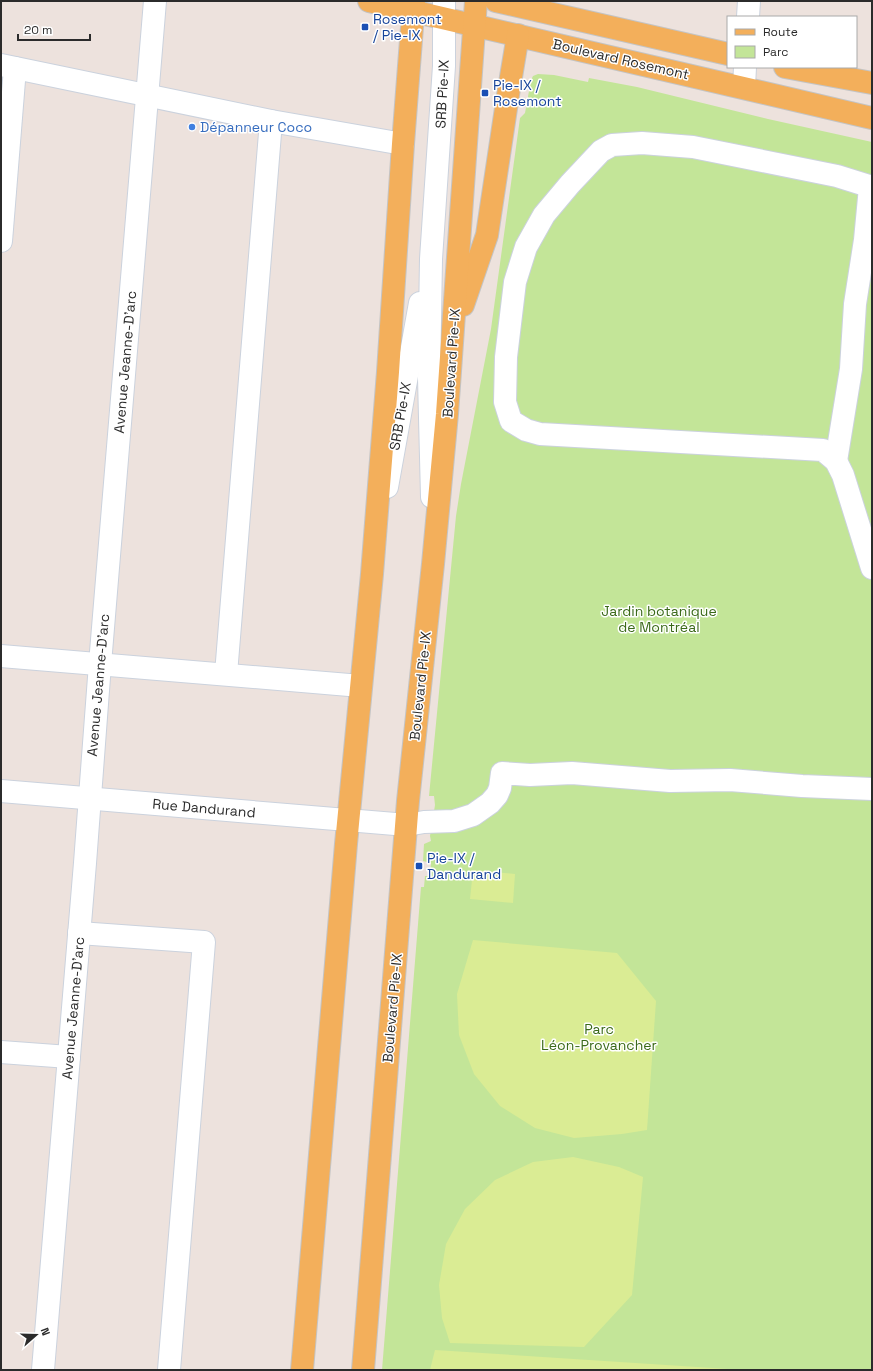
<svg xmlns="http://www.w3.org/2000/svg" width="873" height="1371" font-family="'Space Grotesk',sans-serif">
	<style>
		.green { fill: #c3e598 }
		.pitch { fill: #daec94 }
		.lines { fill: none; stroke-linecap: round; stroke-linejoin: round }
		.minor-casing { stroke: #cbd2dd; stroke-width: 24 }
		.major-casing { stroke: #c4c4c4; stroke-width: 24 }
		.minor { stroke: #fff; stroke-width: 22 }
		.major { stroke: #f3af5b; stroke-width: 22 }
		.transit-dot { fill: #1a4fb4; stroke: #fff; stroke-width: 1.5 }
		.shop-dot { fill: #3f7fe0; stroke: #fff; stroke-width: 1.5 }
		.labels { text-anchor: middle; stroke-width: 3; stroke-linejoin: round; paint-order: stroke }
		.transit-label { font-size: 14px; fill: #164399; stroke: #fff; text-anchor: start }
		.street-label { font-size: 14px; fill: #2b2b2b; stroke: #fff }
		.shop-label { font-size: 14px; fill: #366cbe; stroke: #fff; text-anchor: start }
		.park-label { font-size: 14px; fill: #3b6a19; stroke: #fff }
	</style>
	<rect width="100%" height="100%" fill="#ede2dd"/>
	<polygon class="green" points="538,74 554,75 588,82 589,78 637,87 768,119 872,142 872,1370 382,1370 421,887 424,887 425,876 430,876 431,863 423,861 424,844 431,841 430,836 435,805 434,796 429,796 456,516 461,484 491,329 520,118 525,113 531,80 533,76"/>
	<g class="pitch">
		<polygon points="473,870 515,874 513,903 470,899"/>
		<polygon points="473,940 617,953 656,1001 647,1130 622,1134 574,1138 535,1128 500,1106 474,1074 459,1035 457,994"/>
		<polygon points="573,1157 619,1167 643,1177 632,1295 584,1347 450,1343 442,1318 439,1285 446,1244 465,1209 495,1180 533,1162"/>
		<polygon points="435,1350 728,1369 729,1370 430,1370"/>
	</g>
	<g class="lines">
		<defs>
			<g id="minor">
				<polyline points="748,17 749,1"/>
				<polyline points="1,65 271,121 403,144"/>
				<polyline points="744,87 745,67"/>
				<polyline points="872,187 837,176 693,147 642,143 612,145 601,151 570,184 544,215 526,247 515,282 506,357 505,402 511,421 526,430 540,434 823,450 836,461 843,475 872,568"/>
				<polyline points="1,241 15,68"/>
				<polyline points="836,461 851,369 855,304 865,240 870,187"/>
				<polyline points="387,487 420,303"/>
				<polyline points="432,497 429,378 431,259 444,66 444,1"/>
				<polyline points="1,656 361,686"/>
				<polyline points="226,674 271,121"/>
				<polyline points="1,791 407,825 424,822 454,821 473,815 490,803 497,795 500,788 502,773 530,775 572,773 670,781 730,780 802,786 872,789"/>
				<polyline points="79,933 204,942 169,1370"/>
				<polyline points="1,1052 69,1057"/>
				<polyline points="43,1370 85,863 100,664 155,1"/>
			</g>
			<g id="major">
				<polyline points="369,1 872,118"/>
				<polyline points="496,1 728,54"/>
				<polyline points="785,67 872,83"/>
				<polyline points="463,305 487,235 508,95 518,35"/>
				<polyline points="302,1370 346,844 372,574 388,372 403,144 414,1"/>
				<polyline points="363,1370 408,801 433,564 447,414 476,1"/>
			</g>
		</defs>
		<use href="#minor" class="minor-casing"/>
		<use href="#major" class="major-casing"/>
		<use href="#minor" class="minor"/>
		<use href="#major" class="major"/>
	</g>
	<g class="transit-dot">
		<rect x="361" y="23" width="8" height="8" rx="2"/>
		<rect x="481" y="89" width="8" height="8" rx="2"/>
		<rect x="415" y="862" width="8" height="8" rx="2"/>
	</g>
	<circle class="shop-dot" cx="192" cy="127" r="4"/>
	<g class="labels">
		<g class="transit-label">
			<text x="373" y="24">Rosemont<tspan x="373" dy="16">/ Pie-IX</tspan></text>
			<text x="493" y="90">Pie-IX /<tspan x="493" dy="16">Rosemont</tspan></text>
			<text x="427" y="863">Pie-IX /<tspan x="427" dy="16">Dandurand</tspan></text>
		</g>
		<g class="street-label">
			<text transform="translate(621 59) rotate(13)" y="5">Boulevard Rosemont</text>
			<text transform="translate(442 94) rotate(-87)" y="5">SRB Pie-IX</text>
			<text transform="translate(125 362) rotate(-85)" y="5">Avenue Jeanne-D'arc</text>
			<text transform="translate(451 363) rotate(-86)" y="5">Boulevard Pie-IX</text>
			<text transform="translate(400 416) rotate(-80)" y="5">SRB Pie-IX</text>
			<text transform="translate(98 685) rotate(-85)" y="5">Avenue Jeanne-D'arc</text>
			<text transform="translate(420 686) rotate(-84)" y="5">Boulevard Pie-IX</text>
			<text transform="translate(204 808) rotate(5)" y="5">Rue Dandurand</text>
			<text transform="translate(73 1008) rotate(-85)" y="5">Avenue Jeanne-D'arc</text>
			<text transform="translate(392 1008) rotate(-85)" y="5">Boulevard Pie-IX</text>
		</g>
		<g class="shop-label">
			<text x="200" y="132">Dépanneur Coco</text>
		</g>
		<g class="park-label">
			<text x="659" y="616">Jardin botanique<tspan x="659" dy="16">de Montréal</tspan></text>
			<text x="599" y="1034">Parc<tspan x="599" dy="16">Léon-Provancher</tspan></text>
		</g>
	</g>
	<rect width="873" height="1371" fill="none" stroke="#2b2b2b" stroke-width="4"/>
	<rect x="727" y="16" width="130" height="52" fill="#ffffff" stroke="#aaaaaa"/>
	<rect x="735" y="29" width="20" height="6" fill="#f3af5b" stroke="#aaaaaa"/>
	<text x="763" y="36" font-size="12" fill="#2b2b2b">Route</text>
	<rect x="735" y="46" width="20" height="12" fill="#c3e598" stroke="#aaaaaa"/>
	<text x="763" y="56" font-size="12" fill="#2b2b2b">Parc</text>
	<g transform="translate(36 1335) rotate(70)" stroke="#ffffff" stroke-width="3" paint-order="stroke">
	<path d="M0-3L7 15L0 10L-7 15Z" fill="#2b2b2b"/>
	<text y="-6" font-size="11" font-weight="bold" text-anchor="middle" fill="#2b2b2b">N</text>
	</g>
	<path d="M18 34v6h72v-6" fill="none" stroke="#2b2b2b" stroke-width="2"/>
	<text x="24" y="34" font-size="12" fill="#2b2b2b" stroke="#ffffff" stroke-width="3" paint-order="stroke">20 m</text>
</svg>
